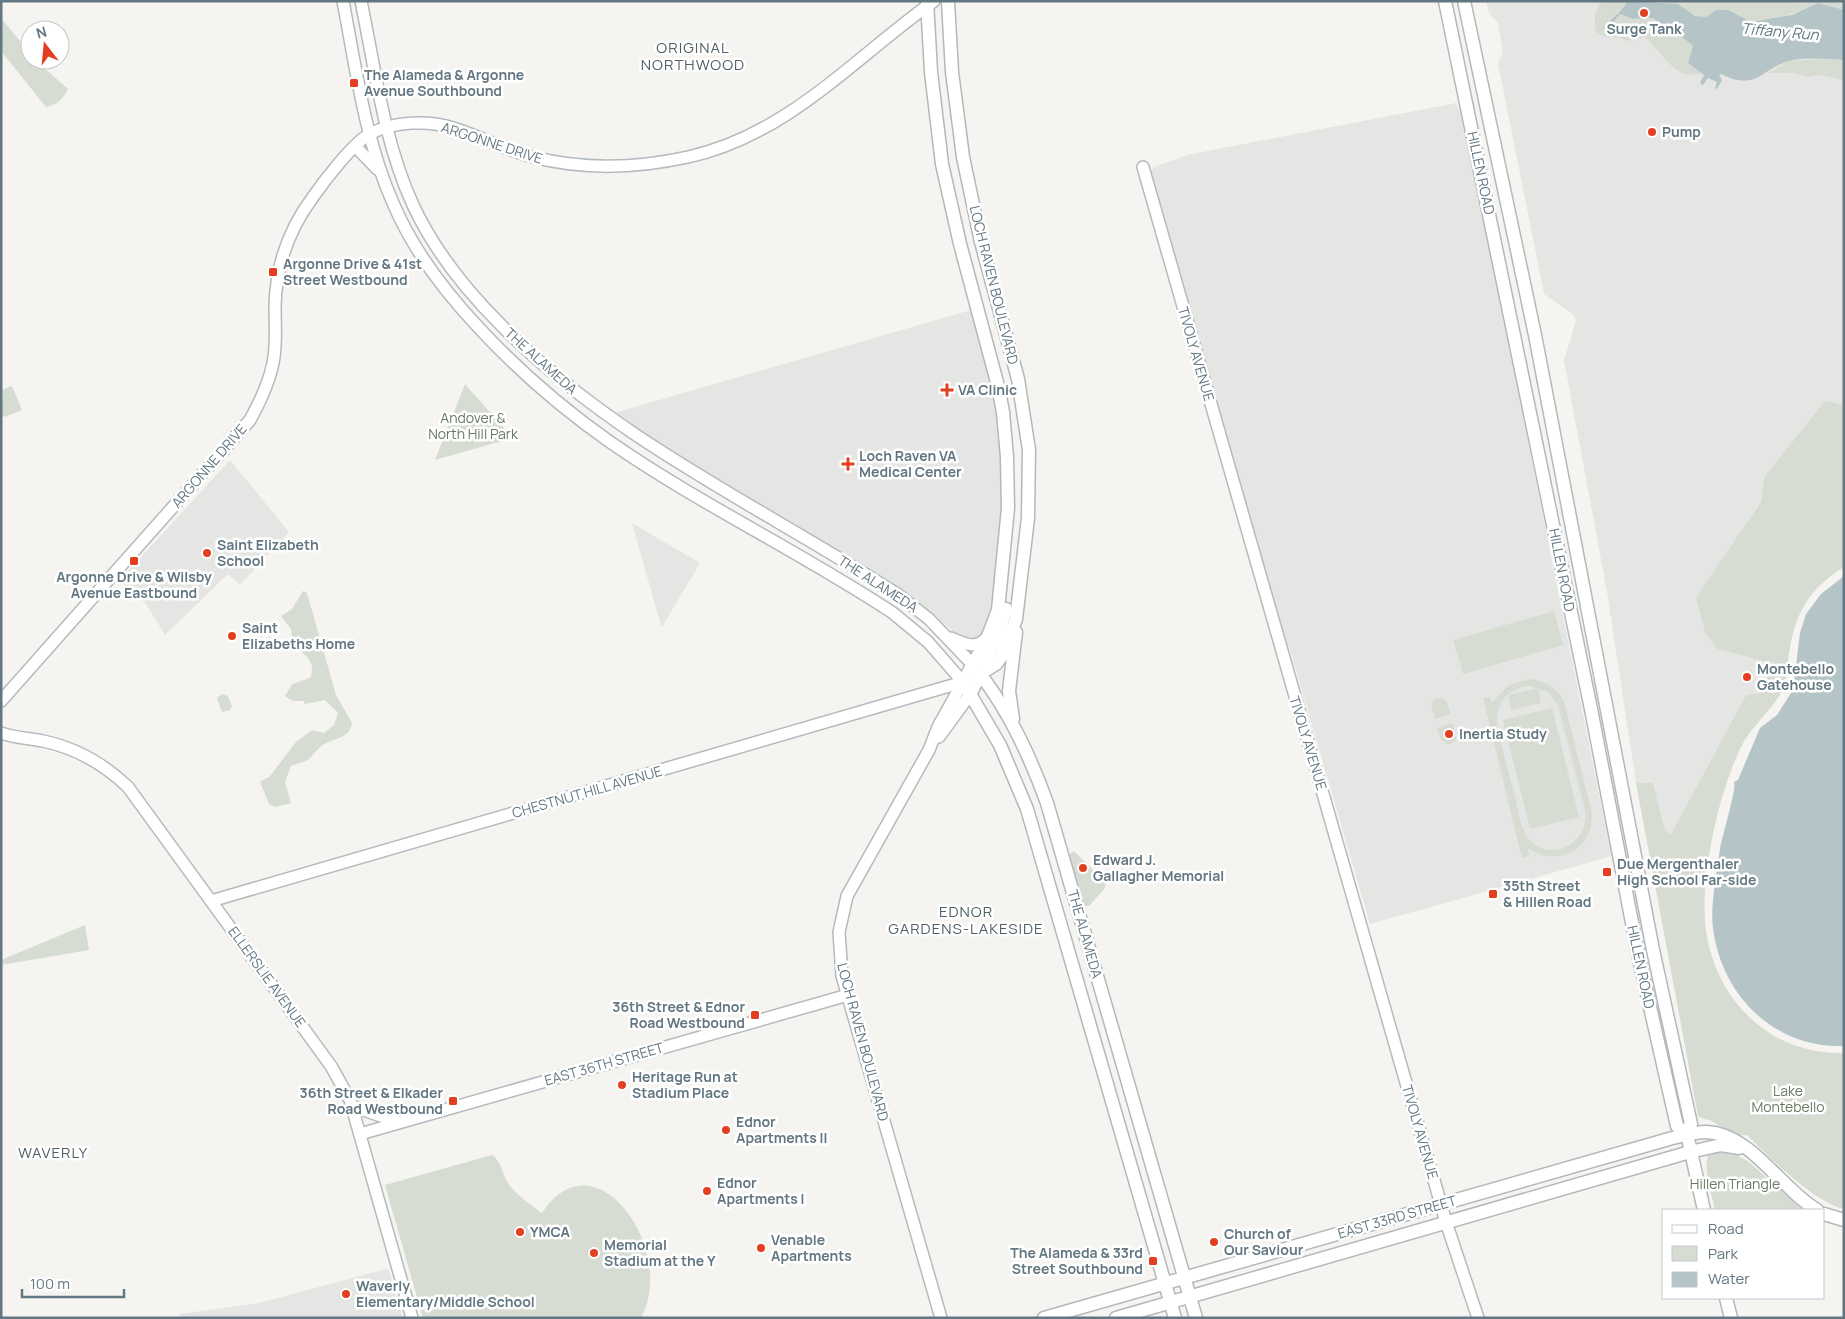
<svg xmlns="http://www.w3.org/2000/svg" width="1845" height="1319" font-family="Manrope,sans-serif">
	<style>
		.built { fill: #e5e6e4 }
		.green { fill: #d6dcd2; fill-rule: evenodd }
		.water { fill: #b5c4c6 }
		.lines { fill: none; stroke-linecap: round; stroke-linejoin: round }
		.secondary-casing { stroke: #b4babe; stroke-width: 14 }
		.primary-casing { stroke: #b3b8bb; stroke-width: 15 }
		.secondary { stroke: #fff; stroke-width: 11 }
		.primary { stroke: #fff; stroke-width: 12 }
		.poi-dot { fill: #e43e21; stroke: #fff; stroke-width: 2 }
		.labels { text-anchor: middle; stroke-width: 5; stroke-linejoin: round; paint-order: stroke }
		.poi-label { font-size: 14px; font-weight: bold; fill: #637782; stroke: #fff; text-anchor: start }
		.street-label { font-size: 14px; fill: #637782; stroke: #fff }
		.park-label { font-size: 14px; fill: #697962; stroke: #fff }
		.water-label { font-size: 15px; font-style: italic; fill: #5f7a7f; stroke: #fff }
		.neighbourhood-label { font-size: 15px; letter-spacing: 1px; fill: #515f67; stroke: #fff }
	</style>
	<rect width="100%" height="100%" fill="#f5f4f1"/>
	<g class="built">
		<polygon points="1486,1 1844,1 1844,405 1825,401 1764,477 1761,500 1696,597 1717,649 1771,663 1766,685 1759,695 1746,695 1671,834 1665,832 1653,784 1636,783 1607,592 1564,360 1576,321 1573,314 1544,294 1498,63 1503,52 1498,23 1489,13"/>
		<polygon points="1456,103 1463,119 1611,854 1609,857 1370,924 1289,646 1287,645 1151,171 1154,167 1187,155"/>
		<polygon points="971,310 988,372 999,422 1002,450 1002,514 993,606 982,638 973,641 957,635 924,606 890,582 642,433 614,413"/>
		<polygon points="230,460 289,532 240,585 228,574 165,635 146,604 120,580"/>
		<polygon points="632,523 700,563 662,627 661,626"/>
		<polygon points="386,1269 389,1271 403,1318 180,1318 179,1314 259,1303"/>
	</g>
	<g class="green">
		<path d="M1601,1H1627L1624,9L1617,13L1607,32L1620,14L1633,19L1653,18L1661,25L1676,30C1682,40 1687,39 1693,46L1688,63L1701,73C1675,82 1663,53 1645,37L1629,41C1618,35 1604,41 1595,30V15Z"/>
		<path d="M1642,1H1799L1800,4L1810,1H1844V10L1818,3C1803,10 1768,25 1751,22C1730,18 1729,0 1706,17L1695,16L1678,4Z"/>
		<path d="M1,18L30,53V60H35L68,89C63,99 57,105 46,107L1,51Z"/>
		<polygon points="1822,59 1844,60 1844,80 1819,75 1808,77 1793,73 1769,73 1789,61"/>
		<polygon points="465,384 513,438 435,460"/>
		<polygon points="12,386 22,410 5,417 2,415 1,401 3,398 1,390"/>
		<path d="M1825,401L1844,405V567C1808,590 1796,612 1789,653C1787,666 1787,679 1782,691C1770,713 1750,727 1740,749C1717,798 1695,894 1709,946C1716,976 1732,1003 1756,1023C1780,1044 1812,1054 1844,1053V1209C1814,1202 1769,1157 1747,1135C1732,1137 1726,1129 1713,1122C1709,1119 1703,1120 1698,1116L1636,783H1653L1665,831L1671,834L1746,695L1759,694L1766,685L1771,663L1717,649L1705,632L1696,597L1761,501L1764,477Z"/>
		<path d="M303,591L307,593L336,695L352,723C349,740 334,737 323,745C317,749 314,754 309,759C304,762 296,764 291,766L285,782L291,803L275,807L269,804L260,782L270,776L296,742L312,730L324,733L334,725L338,713L325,700L304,704V701H293L285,696L292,684L310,678C317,661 305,655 293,645L291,629L281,616L292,609Z"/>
		<polygon points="1554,611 1563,645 1463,674 1453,640"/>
		<path d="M1530,679C1546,681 1557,688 1564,701L1591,809C1598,847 1558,870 1528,848L1529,856L1522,858L1483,698L1490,697L1492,703L1508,685ZM1530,686L1549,693L1558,705L1585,811C1590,846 1543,867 1525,833C1520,824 1518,811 1516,800C1509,775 1503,750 1497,725C1495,703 1509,687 1530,686Z"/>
		<polygon points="1538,688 1541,703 1511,710 1509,695"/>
		<polygon points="222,694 228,696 232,706 230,710 222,712 217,698"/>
		<polygon points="1442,698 1447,702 1451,714 1435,719 1431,704 1435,699"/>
		<polygon points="1552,708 1579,817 1530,829 1503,720"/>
		<polygon points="1453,723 1456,740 1451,744 1446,744 1441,739 1437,728"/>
		<polygon points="1074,851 1106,883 1105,888 1089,906 1083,906 1068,855"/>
		<polygon points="85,925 89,950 1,965 1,960"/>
		<path d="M1728,1150L1749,1162L1803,1210H1715C1713,1198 1699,1158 1712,1152C1716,1150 1724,1151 1728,1150Z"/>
		<path d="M492,1155C500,1159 503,1175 508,1183C517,1196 530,1204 542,1213C595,1132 678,1250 641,1318H423L385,1185Z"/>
	</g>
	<g class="water">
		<path d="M1627,1L1678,4L1695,16L1706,17L1716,10H1728L1751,22L1792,15L1818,3L1844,10V60C1828,59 1805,57 1789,61C1761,69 1757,92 1721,74L1719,75L1722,80L1717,89L1715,88L1717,82L1708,78L1703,85L1700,83L1704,75L1688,63L1693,46C1687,39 1682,40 1676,30L1664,27L1653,18L1633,19L1620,14L1605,33C1606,19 1622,14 1627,1Z"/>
		<path d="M1844,576V1046C1775,1049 1721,995 1713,928C1710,906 1717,872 1720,849C1722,836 1737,789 1734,782L1738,780L1760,728L1777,715L1793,690L1800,633L1806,614L1821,594Z"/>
	</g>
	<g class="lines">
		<defs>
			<g id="secondary">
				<path d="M343,1C356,69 365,140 393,203C413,250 444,291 479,328C518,370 563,409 610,442C701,505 801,552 893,613L928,642L963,682"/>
				<path d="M361,1C375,69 384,142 413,205C434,250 465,289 500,324C613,440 762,507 897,594L929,619L973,665"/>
				<polyline points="356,147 377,169"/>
				<polyline points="1143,167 1446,1222 1478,1318"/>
				<path d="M951,638C965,644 977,650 987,637"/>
				<path d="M1,701L250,420C260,402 269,383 273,363C277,344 275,326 275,306C276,265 289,229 313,197C324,181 354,142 370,134C393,121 429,120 453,128C481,137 506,150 533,157C584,170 638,168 688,157C788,135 854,58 934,1"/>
				<path d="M1,733C15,738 29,738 43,741C76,748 104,764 128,787L331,1066L350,1100L412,1318"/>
				<polyline points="939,737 971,693"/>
				<polyline points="211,901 963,682"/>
				<polyline points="352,1106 398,1122"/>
				<polyline points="360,1134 848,995"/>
				<polyline points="941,1318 842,976 839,932 847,896 929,750 938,727 963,682"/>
			</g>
			<g id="primary">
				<polyline points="927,1 931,72 942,164 960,244 998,386 1003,412 1007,457 1008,508 998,610 987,639 963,682 1000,745 1027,809 1175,1318"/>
				<polyline points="948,1 952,72 963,157 981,242 1018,379 1029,450 1028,518 1016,619 1002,656 996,664 980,674 971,693"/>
				<polyline points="1445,1 1592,714 1638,954 1677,1126 1687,1134"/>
				<polyline points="1464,1 1535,335 1653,950 1691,1124 1687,1134 1704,1210"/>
				<polyline points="985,662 997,640 1006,609"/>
				<path d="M976,669C1008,708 1030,756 1047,803L1196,1318"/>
				<polyline points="1013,719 1009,691 1016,632"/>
				<polyline points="1824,1214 1844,1220"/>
				<polyline points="1726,1298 1731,1318"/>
				<path d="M1044,1318L1669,1139C1681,1136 1694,1132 1707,1132C1751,1134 1781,1189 1817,1210"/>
				<polyline points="1116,1318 1690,1152 1721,1145 1739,1148"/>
			</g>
		</defs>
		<use href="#secondary" class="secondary-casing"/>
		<use href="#primary" class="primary-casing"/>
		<use href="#secondary" class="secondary"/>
		<use href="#primary" class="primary"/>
	</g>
	<g class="poi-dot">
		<circle cx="1644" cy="13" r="5"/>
		<rect x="349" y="78" width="10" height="10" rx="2.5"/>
		<circle cx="1652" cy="132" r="5"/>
		<rect x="268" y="267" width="10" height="10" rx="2.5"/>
		<path d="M944.5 382.5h5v5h5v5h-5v5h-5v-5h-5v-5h5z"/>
		<path d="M845.5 456.5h5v5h5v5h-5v5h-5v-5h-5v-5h5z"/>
		<circle cx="207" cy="553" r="5"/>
		<rect x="129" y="556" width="10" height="10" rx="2.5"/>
		<circle cx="232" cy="636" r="5"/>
		<circle cx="1747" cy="677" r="5"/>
		<circle cx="1449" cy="734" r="5"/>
		<circle cx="1083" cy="868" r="5"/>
		<rect x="1602" y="867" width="10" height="10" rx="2.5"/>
		<rect x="1488" y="889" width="10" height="10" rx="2.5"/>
		<rect x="750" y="1010" width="10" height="10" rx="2.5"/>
		<circle cx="622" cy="1085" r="5"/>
		<rect x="448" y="1096" width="10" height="10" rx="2.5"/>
		<circle cx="726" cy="1130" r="5"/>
		<circle cx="707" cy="1191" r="5"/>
		<circle cx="520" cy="1232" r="5"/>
		<circle cx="1214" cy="1242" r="5"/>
		<circle cx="761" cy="1248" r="5"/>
		<circle cx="594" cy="1253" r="5"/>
		<rect x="1148" y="1256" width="10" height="10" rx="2.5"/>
		<circle cx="346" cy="1294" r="5"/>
	</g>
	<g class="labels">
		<g class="poi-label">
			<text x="1644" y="34" text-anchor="middle">Surge Tank</text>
			<text x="364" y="80">The Alameda &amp; Argonne<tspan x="364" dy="16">Avenue Southbound</tspan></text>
			<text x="1662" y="137">Pump</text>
			<text x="283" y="269">Argonne Drive &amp; 41st<tspan x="283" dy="16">Street Westbound</tspan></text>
			<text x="958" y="395">VA Clinic</text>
			<text x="859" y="461">Loch Raven VA<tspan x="859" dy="16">Medical Center</tspan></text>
			<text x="217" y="550">Saint Elizabeth<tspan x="217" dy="16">School</tspan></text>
			<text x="134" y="582" text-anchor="middle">Argonne Drive &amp; Wilsby<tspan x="134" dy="16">Avenue Eastbound</tspan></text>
			<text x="242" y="633">Saint<tspan x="242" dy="16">Elizabeths Home</tspan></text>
			<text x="1757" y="674">Montebello<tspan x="1757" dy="16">Gatehouse</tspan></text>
			<text x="1459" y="739">Inertia Study</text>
			<text x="1093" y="865">Edward J.<tspan x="1093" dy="16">Gallagher Memorial</tspan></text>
			<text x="1617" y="869">Due Mergenthaler<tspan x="1617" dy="16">High School Far-side</tspan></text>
			<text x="1503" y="891">35th Street<tspan x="1503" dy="16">&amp; Hillen Road</tspan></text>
			<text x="745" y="1012" text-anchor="end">36th Street &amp; Ednor<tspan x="745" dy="16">Road Westbound</tspan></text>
			<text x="632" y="1082">Heritage Run at<tspan x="632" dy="16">Stadium Place</tspan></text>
			<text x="443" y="1098" text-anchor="end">36th Street &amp; Elkader<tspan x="443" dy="16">Road Westbound</tspan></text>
			<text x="736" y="1127">Ednor<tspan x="736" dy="16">Apartments II</tspan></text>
			<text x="717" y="1188">Ednor<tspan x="717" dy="16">Apartments I</tspan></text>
			<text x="530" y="1237">YMCA</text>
			<text x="1224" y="1239">Church of<tspan x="1224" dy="16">Our Saviour</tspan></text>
			<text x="771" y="1245">Venable<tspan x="771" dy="16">Apartments</tspan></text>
			<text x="604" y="1250">Memorial<tspan x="604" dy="16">Stadium at the Y</tspan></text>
			<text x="1143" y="1258" text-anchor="end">The Alameda &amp; 33rd<tspan x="1143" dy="16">Street Southbound</tspan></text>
			<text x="356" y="1291">Waverly<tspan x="356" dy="16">Elementary/Middle School</tspan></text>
		</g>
		<g class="street-label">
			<text transform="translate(492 143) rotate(18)" y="5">ARGONNE DRIVE</text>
			<text transform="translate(1481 173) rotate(78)" y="5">HILLEN ROAD</text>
			<text transform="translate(994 285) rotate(76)" y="5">LOCH RAVEN BOULEVARD</text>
			<text transform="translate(1196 354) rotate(74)" y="5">TIVOLY AVENUE</text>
			<text transform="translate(541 361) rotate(42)" y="5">THE ALAMEDA</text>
			<text transform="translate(209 466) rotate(-49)" y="5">ARGONNE DRIVE</text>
			<text transform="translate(1562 570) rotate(79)" y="5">HILLEN ROAD</text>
			<text transform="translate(878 584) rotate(33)" y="5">THE ALAMEDA</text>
			<text transform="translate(1308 743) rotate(73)" y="5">TIVOLY AVENUE</text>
			<text transform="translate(587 792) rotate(-16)" y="5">CHESTNUT HILL AVENUE</text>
			<text transform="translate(1085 934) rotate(74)" y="5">THE ALAMEDA</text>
			<text transform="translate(1641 967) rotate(78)" y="5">HILLEN ROAD</text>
			<text transform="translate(267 977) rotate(54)" y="5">ELLERSLIE AVENUE</text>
			<text transform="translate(863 1042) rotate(75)" y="5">LOCH RAVEN BOULEVARD</text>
			<text transform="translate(604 1064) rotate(-16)" y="5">EAST 36TH STREET</text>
			<text transform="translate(1420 1132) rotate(74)" y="5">TIVOLY AVENUE</text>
			<text transform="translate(1397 1217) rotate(-16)" y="5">EAST 33RD STREET</text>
		</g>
		<g class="park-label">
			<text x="473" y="423">Andover &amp;<tspan x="473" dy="16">North Hill Park</tspan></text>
			<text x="1788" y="1096">Lake<tspan x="1788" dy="16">Montebello</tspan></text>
			<text x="1735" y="1189">Hillen Triangle</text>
		</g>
		<g class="water-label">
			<text transform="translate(1780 32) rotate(5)" y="5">Tiffany Run</text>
		</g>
		<g class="neighbourhood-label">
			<text x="693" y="53">ORIGINAL<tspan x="693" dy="17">NORTHWOOD</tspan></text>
			<text x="966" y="917">EDNOR<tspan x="966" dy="17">GARDENS-LAKESIDE</tspan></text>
			<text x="53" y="1158">WAVERLY</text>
		</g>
	</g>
	<rect width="1845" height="1319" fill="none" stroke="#637782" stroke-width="5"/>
	<rect x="1662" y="1209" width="162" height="90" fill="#ffffff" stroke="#c1c9cd"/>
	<rect x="1672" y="1225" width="25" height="8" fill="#ffffff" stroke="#c1c9cd"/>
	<text x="1708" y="1234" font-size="15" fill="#637782">Road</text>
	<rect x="1672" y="1246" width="25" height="15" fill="#d6dcd2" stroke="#c1c9cd"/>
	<text x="1708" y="1259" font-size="15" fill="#637782">Park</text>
	<rect x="1672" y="1272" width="25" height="15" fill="#b5c4c6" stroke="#c1c9cd"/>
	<text x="1708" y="1284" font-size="15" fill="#637782">Water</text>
	<g transform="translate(45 45) rotate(344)"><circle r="24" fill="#ffffff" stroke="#c1c9cd"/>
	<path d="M0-4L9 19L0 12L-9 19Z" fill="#e43e21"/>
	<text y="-8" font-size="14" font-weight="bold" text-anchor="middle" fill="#637782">N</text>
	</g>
	<path d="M22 1289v8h102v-8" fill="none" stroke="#637782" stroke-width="2.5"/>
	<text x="30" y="1289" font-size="15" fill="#637782" stroke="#ffffff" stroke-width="4" paint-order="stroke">100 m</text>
</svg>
